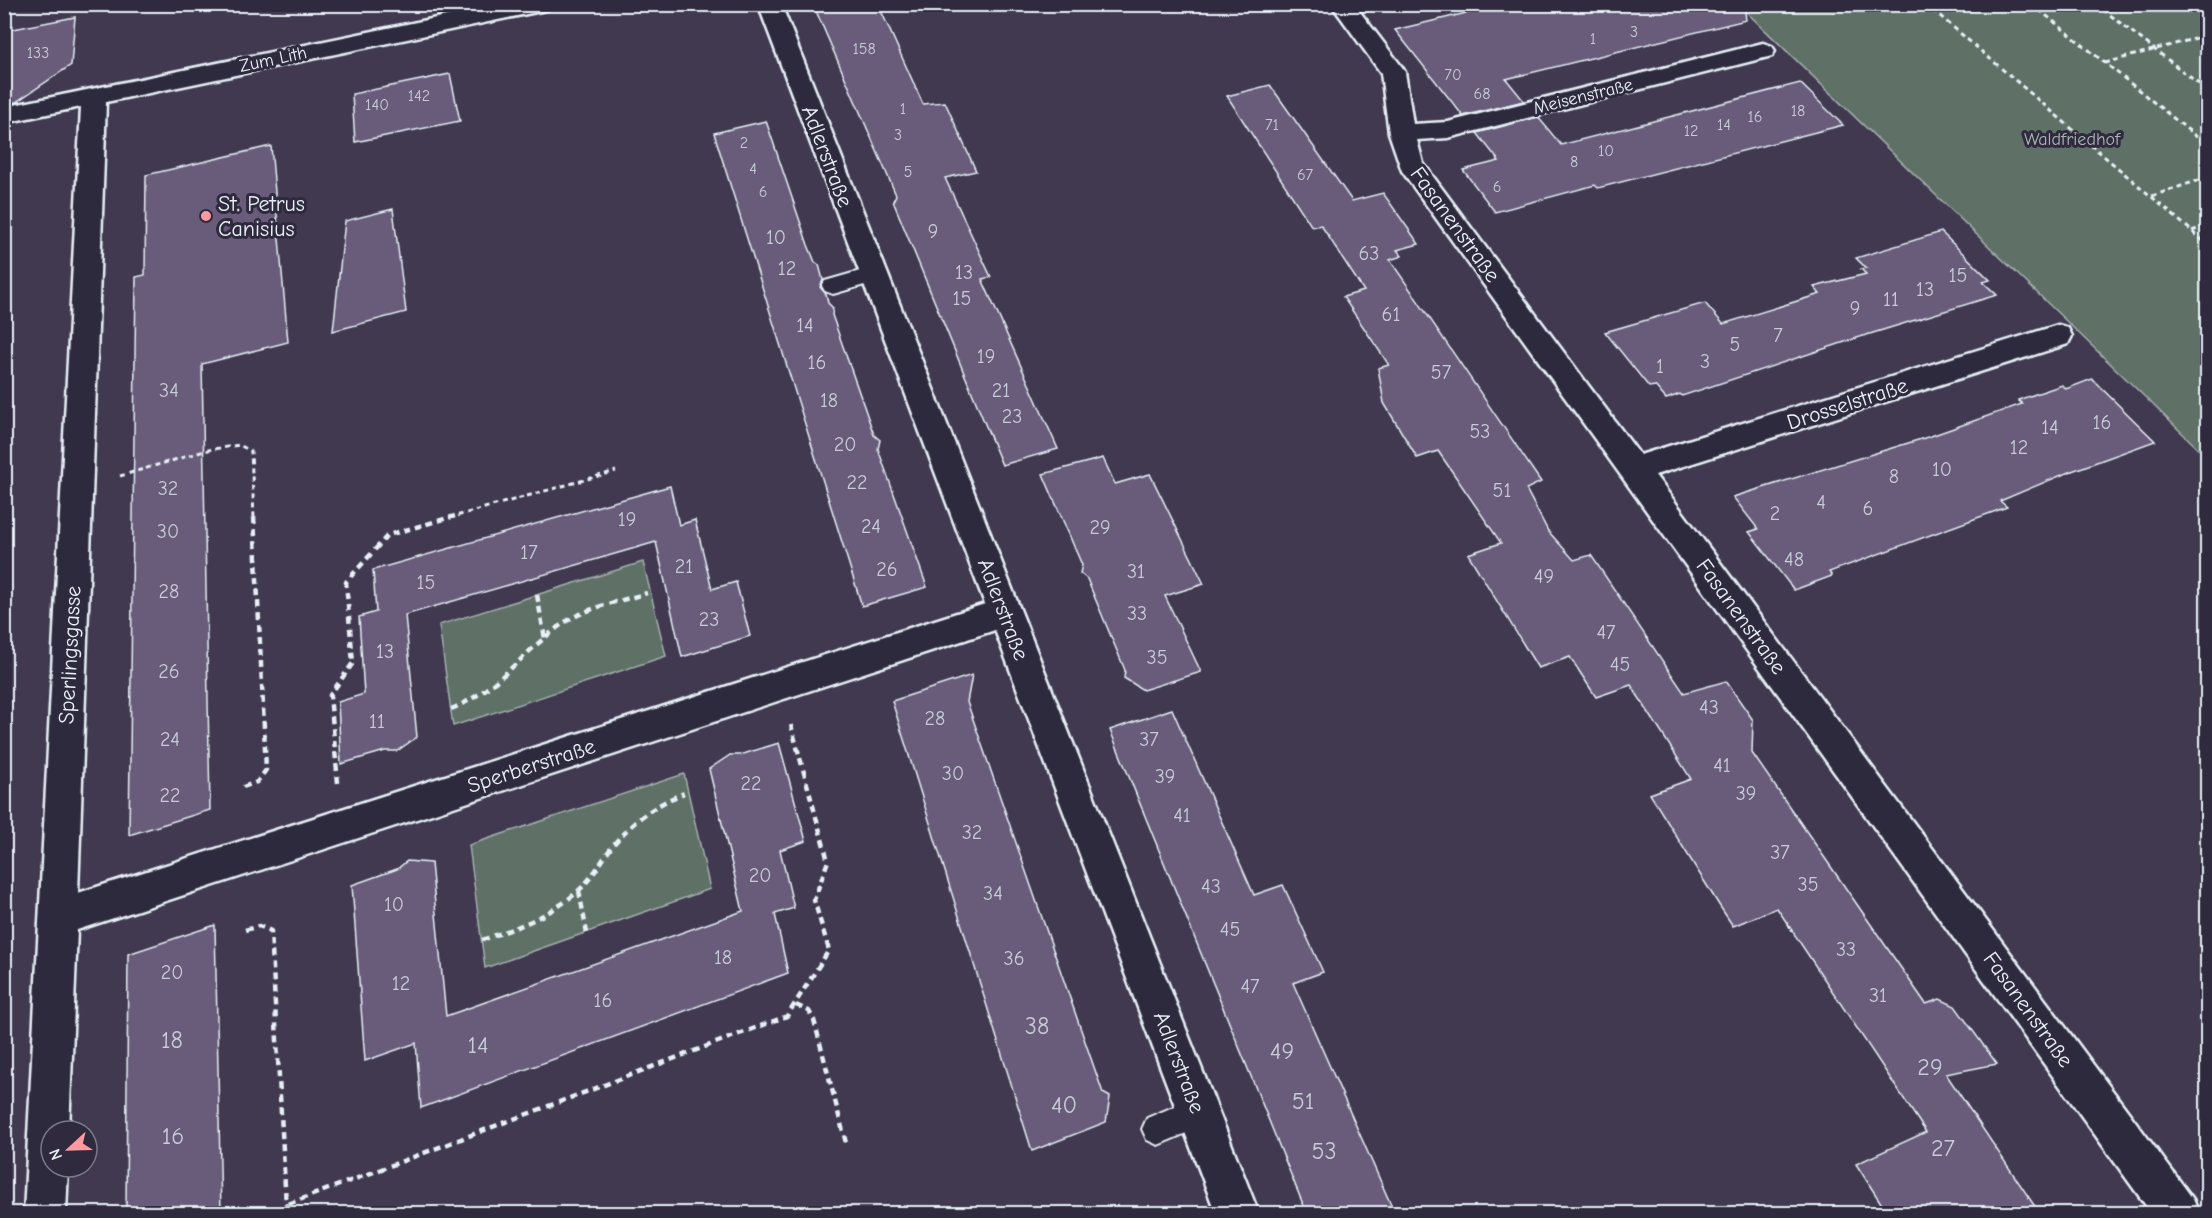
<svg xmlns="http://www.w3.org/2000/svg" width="2212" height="1218" font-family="'Comic Neue',sans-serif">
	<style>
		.green { fill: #5f6f66; stroke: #a4b0af; stroke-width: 1.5 }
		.building { fill: #675c7a; stroke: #e8f1f8; stroke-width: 1.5 }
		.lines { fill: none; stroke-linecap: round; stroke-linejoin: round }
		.lane-casing { stroke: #e8f1f8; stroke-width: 4 }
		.street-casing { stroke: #e8f1f8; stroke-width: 5 }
		.path-far1 { stroke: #e8f1f8; stroke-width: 3; stroke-dasharray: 5 4; stroke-linecap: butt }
		.path { stroke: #e8f1f8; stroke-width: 4.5; stroke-dasharray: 7 5; stroke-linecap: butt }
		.lane { fill: #2f2a3d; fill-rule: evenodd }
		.street { fill: #2f2a3d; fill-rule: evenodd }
		.poi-dot { fill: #ff9aa2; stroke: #2f2a3d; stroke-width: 2 }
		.labels { text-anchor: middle; stroke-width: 6; stroke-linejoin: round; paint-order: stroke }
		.far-number-label { font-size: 16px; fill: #c8ccd8 }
		.far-street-label { font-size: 18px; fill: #e8f1f8; stroke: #2f2a3d }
		.far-park-label { font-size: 18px; fill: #aab6b6; stroke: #2f2a3d }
		.number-label { font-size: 20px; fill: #c8ccd8 }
		.street-label { font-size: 22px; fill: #e8f1f8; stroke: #2f2a3d }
		.poi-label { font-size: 22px; fill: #e8f1f8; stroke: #2f2a3d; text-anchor: start }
		.near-number-label { font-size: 24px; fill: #c8ccd8 }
	</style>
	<rect width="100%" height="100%" fill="#40394f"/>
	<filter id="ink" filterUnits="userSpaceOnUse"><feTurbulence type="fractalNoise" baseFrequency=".0167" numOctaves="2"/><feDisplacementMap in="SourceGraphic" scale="12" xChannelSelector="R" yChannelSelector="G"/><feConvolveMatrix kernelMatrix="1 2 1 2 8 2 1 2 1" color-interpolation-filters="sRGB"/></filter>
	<g filter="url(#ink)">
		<g class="green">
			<polygon points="1739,5 2207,5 2207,457"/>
			<polygon points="643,562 666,656 453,726 439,625"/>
			<polygon points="684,774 710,889 485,968 469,845"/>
		</g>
		<g class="building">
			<polygon points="813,4 878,4 923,104 945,102 976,171 945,178 991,277 982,279 1058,449 1002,465 893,201 896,195"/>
			<polygon points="1504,4 1744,4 1746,20 1506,79 1524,101 1463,116 1395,30"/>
			<polygon points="75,17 71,65 16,102 4,105 4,36 8,35 8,30"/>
			<polygon points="450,74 460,121 355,142 352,94"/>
			<polygon points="1800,83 1843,125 1598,188 1595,185 1495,212 1463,170 1499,161 1477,133 1538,117 1561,145"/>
			<polygon points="1270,85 1352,201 1383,193 1419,244 1397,250 1402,256 1390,260 1541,482 1526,489 1548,531 1574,560 1591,555 1684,693 1726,681 1753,720 1752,753 1926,1004 1940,999 1955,1006 1997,1064 1946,1074 2040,1214 1888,1214 1856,1164 1926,1132 1777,908 1733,926 1719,905 1650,794 1691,779 1631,685 1596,697 1570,657 1538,668 1468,554 1501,543 1438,451 1417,458 1384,403 1378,368 1389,365 1343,297 1364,291 1321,225 1312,227 1227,96"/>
			<polygon points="766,121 808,245 815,262 819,265 823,280 820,287 826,294 828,303 833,308 832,315 866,412 874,435 880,440 878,449 927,587 862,606 714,133"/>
			<polygon points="271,146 288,342 202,364 210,810 129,835 136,277 145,275 146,175"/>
			<polygon points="393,209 406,312 333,331 345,221"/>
			<polygon points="1941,232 1990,280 1983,282 1997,295 1860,337 1682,396 1680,394 1666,399 1655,386 1649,387 1605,332 1705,303 1723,324 1820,294 1814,287 1866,274 1861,269 1866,268 1856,258"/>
			<polygon points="2092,379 2155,441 2069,472 2000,501 2007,507 1829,572 1832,576 1794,590 1749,532 1758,529 1733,497 1931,436 2022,404 2018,400 2062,385 2066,389"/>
			<polygon points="1103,458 1115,484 1150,474 1204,584 1165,596 1201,672 1143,690 1124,678 1125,670 1087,579 1080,573 1082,565 1043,474"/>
			<polygon points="670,486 679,525 695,520 712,589 736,582 750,636 682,657 656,542 405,615 417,737 397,751 385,751 341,764 338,702 364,694 359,617 376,612 373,570"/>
			<polygon points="972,675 967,702 1103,1093 1110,1097 1106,1122 1032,1151 892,701"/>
			<polygon points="1172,709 1254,895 1283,885 1323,972 1293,983 1395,1214 1307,1214 1110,730"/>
			<polygon points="779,743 806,841 780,850 794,908 775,914 788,973 421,1108 416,1043 365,1061 352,885 397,869 407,861 431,863 446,1016 743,911 709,769 730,755 740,755"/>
			<polygon points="215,925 221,1214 126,1214 128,954"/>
		</g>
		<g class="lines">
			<defs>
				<g id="lane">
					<polygon points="874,267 882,270 885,275 882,280 833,294 825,291 822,286 825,281"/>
					<polygon points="1199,1096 1210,1101 1215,1112 1210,1123 1158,1145 1147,1140 1142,1129 1147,1118"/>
				</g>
				<g id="street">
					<polygon points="504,4 552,4 549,9 541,11 106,102 78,893 985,604 758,4 781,4 1259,1214 1216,1214 995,630 77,930 69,1131 51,1131 51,1167 68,1167 66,1214 24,1214 81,107 4,123 4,107"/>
					<polygon points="1331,4 1354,4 1402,67 1405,72 1413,124 1448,122 1763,43 1772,46 1775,51 1772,56 1448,138 1417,140 1423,163 1640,455 2058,325 2068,328 2072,336 2068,344 1655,475 2193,1199 2199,1214 2152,1214 1402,171 1389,133 1381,73"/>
				</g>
			</defs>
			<use href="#lane" class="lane-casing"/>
			<use href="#street" class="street-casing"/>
			<g class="path-far1">
				<polyline points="1926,4 2208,245"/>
				<polyline points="2032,4 2208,146"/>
				<polyline points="2096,4 2208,91"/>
				<polyline points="2105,63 2208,35"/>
				<polyline points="2152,196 2208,177"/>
				<polyline points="2192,231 2208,225"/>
				<polyline points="120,476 208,450 239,445 251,451 254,518"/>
				<polyline points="449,518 616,471"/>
			</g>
			<g class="path">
				<polyline points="537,595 545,639"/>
				<path d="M451,709C496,691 522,653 561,625C586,607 618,602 647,593"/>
				<polyline points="338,783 330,695 353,663 346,582 388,535 455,516"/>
				<polyline points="243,787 257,782 266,770 254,516"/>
				<polyline points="579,891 587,933"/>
				<polyline points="245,930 259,926 271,931 286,1205"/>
				<path d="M482,940C516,928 550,916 577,892C591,880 600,863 611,848C630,823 654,805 684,793"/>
				<polyline points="796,1005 809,1011 814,1020 846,1143"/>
				<polyline points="286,1214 286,1205 787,1016 829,950 814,900 828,861 791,725"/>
			</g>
			<use href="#lane" class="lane"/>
			<use href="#street" class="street"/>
		</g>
	</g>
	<circle class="poi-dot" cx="206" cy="216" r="6"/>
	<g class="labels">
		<g class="far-number-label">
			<text x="1634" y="37">3</text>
			<text x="1593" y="44">1</text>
			<text x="864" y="54">158</text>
			<text x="38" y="58">133</text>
			<text x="1453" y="80">70</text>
			<text x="1482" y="99">68</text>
			<text x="419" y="101">142</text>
			<text x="377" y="110">140</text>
			<text x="903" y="114">1</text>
			<text x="1798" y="116">18</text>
			<text x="1755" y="122">16</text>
			<text x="1272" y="130">71</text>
			<text x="1724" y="130">14</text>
			<text x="1691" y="136">12</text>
			<text x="898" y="140">3</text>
			<text x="744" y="148">2</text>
			<text x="1606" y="156">10</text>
			<text x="1574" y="167">8</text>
			<text x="753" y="174">4</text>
			<text x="908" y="177">5</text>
			<text x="1305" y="180">67</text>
			<text x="1497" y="192">6</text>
			<text x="763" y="197">6</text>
		</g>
		<g class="far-street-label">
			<text transform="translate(273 59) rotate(-12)" y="6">Zum Lith</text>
			<text transform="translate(1583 96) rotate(-14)" y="6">Meisenstraße</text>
		</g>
		<g class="far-park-label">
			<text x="2072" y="145">Waldfriedhof</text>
		</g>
		<g class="number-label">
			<text x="933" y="238">9</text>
			<text x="776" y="244">10</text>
			<text x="1369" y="260">63</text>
			<text x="787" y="275">12</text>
			<text x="964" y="279">13</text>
			<text x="1958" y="282">15</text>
			<text x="1925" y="296">13</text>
			<text x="962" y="305">15</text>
			<text x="1891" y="306">11</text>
			<text x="1855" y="315">9</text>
			<text x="1391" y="321">61</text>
			<text x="805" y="332">14</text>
			<text x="1778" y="342">7</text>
			<text x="1735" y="351">5</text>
			<text x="986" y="363">19</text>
			<text x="1705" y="368">3</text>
			<text x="817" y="369">16</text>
			<text x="1660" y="373">1</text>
			<text x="1441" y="379">57</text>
			<text x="169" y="397">34</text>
			<text x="1001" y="397">21</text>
			<text x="829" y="407">18</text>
			<text x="1012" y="423">23</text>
			<text x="2102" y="429">16</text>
			<text x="2050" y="434">14</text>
			<text x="1480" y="438">53</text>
			<text x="845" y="451">20</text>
			<text x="2019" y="454">12</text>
			<text x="1942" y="476">10</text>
			<text x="1894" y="483">8</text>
			<text x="857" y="489">22</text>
			<text x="168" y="495">32</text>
			<text x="1502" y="497">51</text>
			<text x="1821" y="509">4</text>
			<text x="1868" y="515">6</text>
			<text x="1775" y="520">2</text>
			<text x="627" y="526">19</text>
			<text x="871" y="533">24</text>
			<text x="1100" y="534">29</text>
			<text x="168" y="538">30</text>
			<text x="529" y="559">17</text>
			<text x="1794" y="566">48</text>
			<text x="684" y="573">21</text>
			<text x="887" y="576">26</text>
			<text x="1136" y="578">31</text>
			<text x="1544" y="583">49</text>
			<text x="426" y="589">15</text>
			<text x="169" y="598">28</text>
			<text x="1137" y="620">33</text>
			<text x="709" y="626">23</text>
			<text x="1606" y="639">47</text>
			<text x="385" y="658">13</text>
			<text x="1157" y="664">35</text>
			<text x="1620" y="671">45</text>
			<text x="169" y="678">26</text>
			<text x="1709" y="714">43</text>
			<text x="935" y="725">28</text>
			<text x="377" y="728">11</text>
			<text x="170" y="746">24</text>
			<text x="1149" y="746">37</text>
			<text x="1722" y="772">41</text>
			<text x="953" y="780">30</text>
			<text x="1165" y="783">39</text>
			<text x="751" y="790">22</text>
			<text x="1746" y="800">39</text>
			<text x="170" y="802">22</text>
			<text x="1182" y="822">41</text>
			<text x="972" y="839">32</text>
			<text x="1780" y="859">37</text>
			<text x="760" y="882">20</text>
			<text x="1808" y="891">35</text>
			<text x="1211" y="893">43</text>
			<text x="993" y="900">34</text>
			<text x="394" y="911">10</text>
			<text x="1230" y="936">45</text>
			<text x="1846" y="956">33</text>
			<text x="723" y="964">18</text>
			<text x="1014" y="965">36</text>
			<text x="172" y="979">20</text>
			<text x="401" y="990">12</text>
			<text x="1250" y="993">47</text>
			<text x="1878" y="1002">31</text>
			<text x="603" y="1007">16</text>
		</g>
		<g class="street-label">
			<text transform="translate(828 156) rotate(69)" y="8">Adlerstraße</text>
			<text transform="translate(1456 224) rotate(54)" y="8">Fasanenstraße</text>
			<text transform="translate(1847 403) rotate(-18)" y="8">Drosselstraße</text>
			<text transform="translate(1004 609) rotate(69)" y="8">Adlerstraße</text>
			<text transform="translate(1742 616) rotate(54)" y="8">Fasanenstraße</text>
			<text transform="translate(69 655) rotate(-87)" y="8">Sperlingsgasse</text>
			<text transform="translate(531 765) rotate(-18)" y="8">Sperberstraße</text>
			<text transform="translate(2029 1009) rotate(54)" y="8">Fasanenstraße</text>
			<text transform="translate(1180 1062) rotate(69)" y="8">Adlerstraße</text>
		</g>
		<g class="poi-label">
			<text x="218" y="211">St. Petrus<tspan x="218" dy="25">Canisius</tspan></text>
		</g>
		<g class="near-number-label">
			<text x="1037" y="1034">38</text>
			<text x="172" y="1048">18</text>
			<text x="478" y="1053">14</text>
			<text x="1282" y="1059">49</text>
			<text x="1930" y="1075">29</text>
			<text x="1303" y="1109">51</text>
			<text x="1064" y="1113">40</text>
			<text x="173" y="1144">16</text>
			<text x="1943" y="1156">27</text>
			<text x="1324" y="1159">53</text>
		</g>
	</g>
	<rect width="2212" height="1218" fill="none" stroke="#2f2a3d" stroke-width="24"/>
	<rect x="12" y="12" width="2188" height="1194" fill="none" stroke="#e8f1f8" stroke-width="2" filter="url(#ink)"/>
	<g transform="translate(69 1149) rotate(248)"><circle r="28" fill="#2f2a3d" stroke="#797a88" stroke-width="1.5"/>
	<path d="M0-4.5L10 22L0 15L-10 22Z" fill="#ff9aa2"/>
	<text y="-9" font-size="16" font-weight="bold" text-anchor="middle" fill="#e8f1f8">N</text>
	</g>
</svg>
